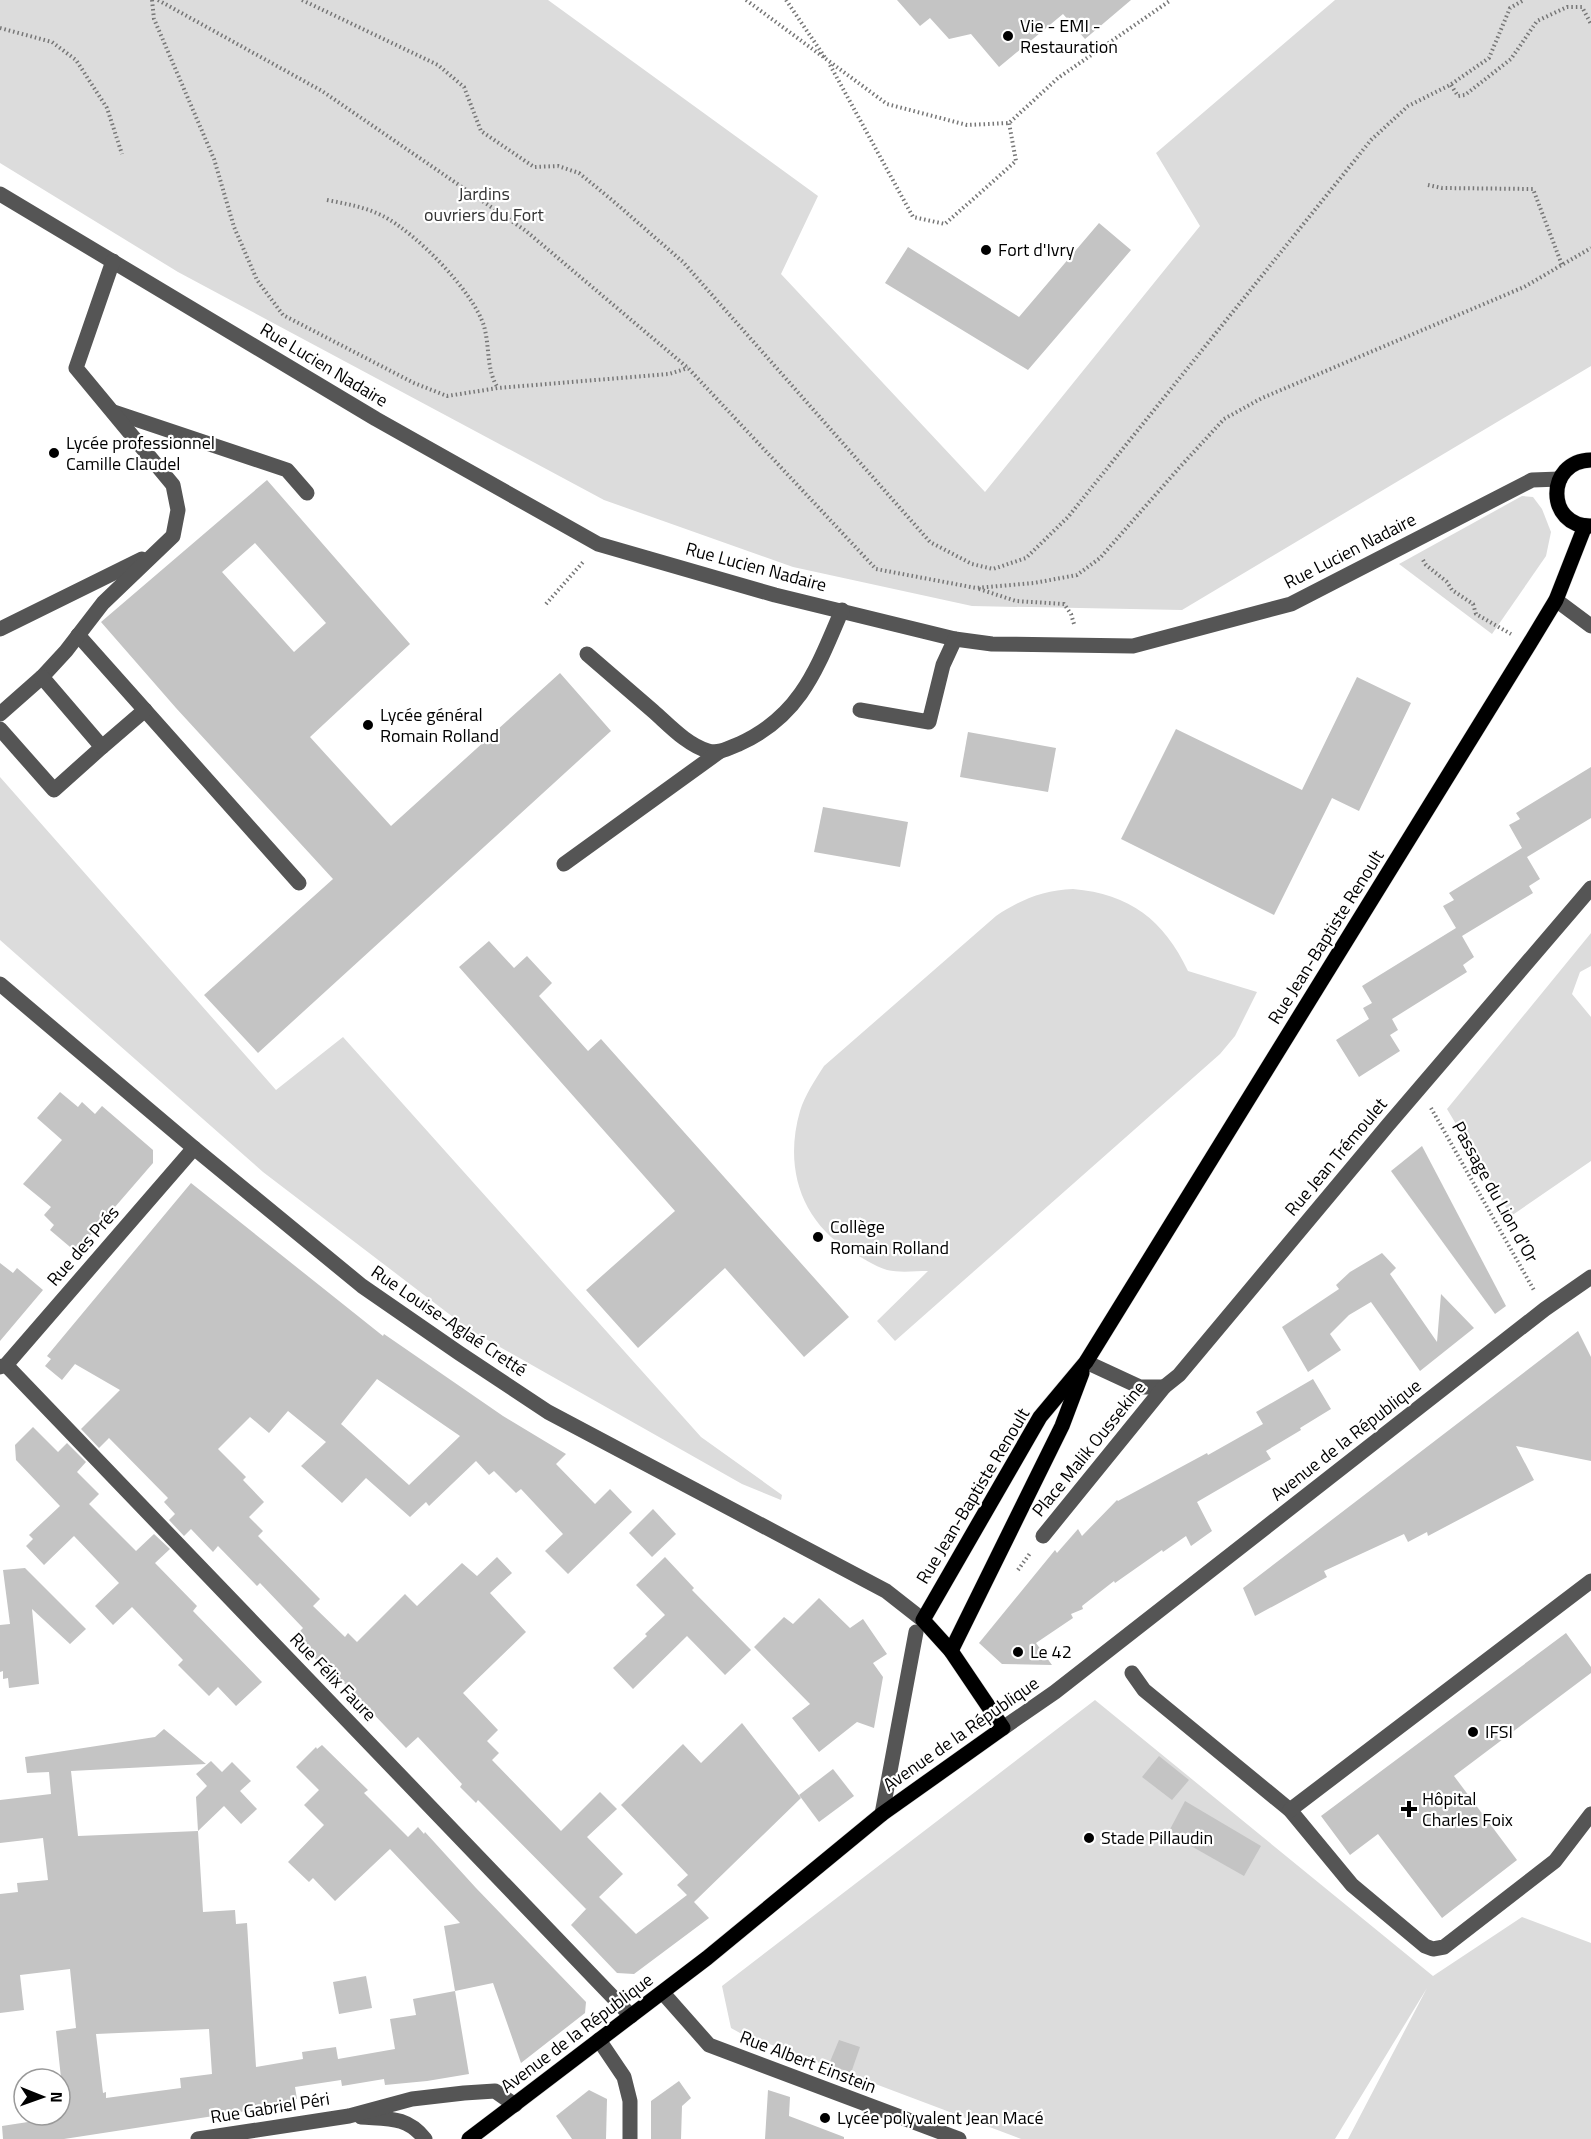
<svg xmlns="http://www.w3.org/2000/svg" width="1591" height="2139" font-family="'Titillium Web',sans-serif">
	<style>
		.green { fill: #dcdcdc }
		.building { fill: #c4c4c4; fill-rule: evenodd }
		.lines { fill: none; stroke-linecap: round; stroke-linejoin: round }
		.major-casing { stroke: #dbdbdb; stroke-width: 16 }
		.path { stroke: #777; stroke-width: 4; stroke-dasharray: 1.5 3; stroke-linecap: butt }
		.minor { stroke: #555; stroke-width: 15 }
		.major { stroke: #000; stroke-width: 15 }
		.poi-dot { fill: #000; stroke: #fff; stroke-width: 2 }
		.labels { text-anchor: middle; stroke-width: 4.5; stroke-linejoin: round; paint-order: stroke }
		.poi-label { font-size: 18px; fill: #000; stroke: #fff; text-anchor: start }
		.park-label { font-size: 18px; fill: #333; stroke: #fff }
		.street-label { font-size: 18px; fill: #000; stroke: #fff }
	</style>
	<rect width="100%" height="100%" fill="#fff"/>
	<g class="green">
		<polygon points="0,0 548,0 818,196 781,274 985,492 1200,226 1156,153 1335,0 1591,0 1591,366 1182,610 972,606 793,567 604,500 178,272 0,163"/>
		<polygon points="1522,496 1533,497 1542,509 1551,532 1546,556 1492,634 1399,564"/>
		<polygon points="0,777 276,1090 343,1037 701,1437 782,1495 781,1500 742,1484 470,1330 263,1172 0,940"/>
		<path d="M1073,889C1130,894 1164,920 1188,971L1257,992L1235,1036L1220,1054L895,1341L877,1321L928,1271C915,1271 900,1273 887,1270C874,1266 861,1257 850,1251C800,1220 784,1166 800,1111C805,1095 815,1080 824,1066L996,916C1020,900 1043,890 1073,889Z"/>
		<polygon points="1591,933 1591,966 1580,972 1572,994 1591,1017 1591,1161 1511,1216 1447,1109"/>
		<polygon points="1095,1700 1433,1976 1522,1917 1591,1943 1591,2139 1348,2139 1427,1988 1335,2139 1021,2139 740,2033 731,2028 722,1986"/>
	</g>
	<g class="building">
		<polygon points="897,0 1131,0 1085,39 1063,14 999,67 971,34 949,39 930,18 920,26"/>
		<polygon points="1099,223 1131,250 1028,370 885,283 908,247 1019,317"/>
		<path d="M267,480L410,644L310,737L391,826L560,673L611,731L258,1053L204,995L333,879L176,708L101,622ZM255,543L326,623L294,652L222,572Z"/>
		<polygon points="1357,677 1411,703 1359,811 1332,798 1274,915 1121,839 1176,729 1302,790"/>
		<polygon points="968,732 1056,748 1048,792 960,777"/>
		<polygon points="1591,767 1591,818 1527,857 1540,879 1529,886 1533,893 1462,936 1474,957 1463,965 1467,972 1392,1019 1398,1030 1390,1035 1400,1051 1359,1077 1336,1040 1369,1019 1363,1008 1372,1003 1362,986 1456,928 1443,906 1454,900 1449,893 1522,848 1509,825 1520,819 1516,813"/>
		<polygon points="823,807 908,822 900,867 814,852"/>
		<polygon points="489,941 514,968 527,956 552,983 539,996 588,1051 601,1039 849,1317 804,1357 725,1268 638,1348 586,1290 675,1211 459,967"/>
		<polygon points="60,1092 78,1107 82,1102 95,1114 102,1106 153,1150 153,1163 76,1252 50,1230 54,1225 44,1215 51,1207 23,1184 62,1140 37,1118"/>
		<polygon points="1422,1146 1506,1306 1495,1314 1391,1171"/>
		<path d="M191,1183L383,1336L384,1334L503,1416L566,1454L556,1464L595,1504L610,1489L632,1512L568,1574L545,1551L563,1534L521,1489L516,1493L494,1471L489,1475L476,1461L429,1506L426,1502L410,1517L366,1478L342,1503L301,1466L326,1442L288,1411L269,1433L250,1417L218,1449L246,1477L243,1480L264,1502L249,1517L263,1531L258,1536L320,1599L313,1606L345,1637L348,1633L357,1642L405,1594L417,1606L462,1563L477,1576L497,1557L512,1573L490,1593L526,1632L463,1693L498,1730L487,1741L499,1753L492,1760L561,1831L600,1792L617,1809L587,1837L623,1874L599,1897L636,1934L687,1895L677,1885L688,1875L621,1805L683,1744L701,1763L742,1723L801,1798L694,1902L709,1918L634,1974L617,1973L571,1925L588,1907L586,1909L478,1800L476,1803L460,1787L462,1784L418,1737L406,1748L341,1680L338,1682L294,1637L303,1628L260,1583L257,1586L218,1546L213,1552L191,1529L184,1536L169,1520L175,1514L164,1502L168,1498L109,1438L99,1448L81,1429L120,1390L75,1364L62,1380L45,1366L51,1359L47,1356ZM377,1379L460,1436L409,1485L341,1424Z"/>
		<polygon points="1382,1253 1396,1268 1390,1274 1437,1342 1441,1294 1474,1328 1420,1371 1371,1302 1349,1315 1330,1334 1341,1350 1308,1372 1282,1327 1339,1289 1336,1285 1350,1272"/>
		<polygon points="0,1263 13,1273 17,1268 43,1290 0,1341"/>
		<polygon points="1578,1331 1591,1357 1591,1461 1516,1446 1534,1480 1428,1536 1427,1532 1408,1542 1404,1534 1324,1571 1327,1577 1255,1616 1243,1588"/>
		<polygon points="1313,1379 1331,1409 1300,1428 1301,1430 1266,1451 1271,1459 1197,1502 1212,1531 1191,1546 1186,1536 1163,1552 1162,1550 1115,1583 1114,1581 1082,1606 1083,1609 1071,1614 1073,1618 1036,1643 1052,1665 1002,1664 979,1643 1055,1550 1057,1553 1078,1529 1082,1536 1117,1500 1118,1501 1207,1453 1208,1455 1263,1424 1256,1412"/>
		<polygon points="33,1427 58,1452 67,1443 86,1462 77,1472 99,1494 89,1504 136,1551 154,1534 170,1549 155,1563 197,1606 193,1611 262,1682 236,1706 218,1687 209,1696 178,1665 183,1660 132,1607 113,1625 95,1606 119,1583 74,1536 44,1565 26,1546 33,1539 29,1535 60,1506 16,1460 15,1445"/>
		<polygon points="653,1509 676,1534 652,1557 629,1533"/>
		<polygon points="665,1557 694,1588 692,1590 751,1650 725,1675 687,1636 633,1689 613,1668 647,1636 645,1634 665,1615 636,1585"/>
		<polygon points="25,1568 86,1629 70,1644 32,1609 39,1684 9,1688 8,1678 3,1679 3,1671 0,1672 0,1625 10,1624 3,1570"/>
		<polygon points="819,1598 850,1628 863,1619 887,1654 873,1663 883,1677 874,1728 857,1722 819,1752 792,1718 810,1704 754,1647 784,1617 793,1624"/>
		<polygon points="1566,1633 1591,1667 1591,1673 1454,1776 1517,1860 1442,1918 1378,1834 1350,1855 1321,1816"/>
		<path d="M164,1729L206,1764L71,1771L78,1836L198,1831L203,1912L235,1910L236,1924L247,1923L256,2067L303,2059L302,2052L336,2047L338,2059L395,2049L390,2019L416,2015L413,1999L455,1991L469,2074L427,2081L385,2085L384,2079L342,2086L341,2080L295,2087L297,2099L258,2105L259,2109L64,2139H3L2,2126L54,2118L53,2115H60V2106H64L56,2031L76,2028L70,1969L20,1975L24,2010L0,2013V1894L18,1892L17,1883L48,1880L43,1838L0,1843V1800L51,1794L49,1772L27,1773L25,1757L155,1737ZM209,2029L212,2074L180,2078L181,2088L106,2098V2092L103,2093L96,2034Z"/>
		<polygon points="322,1745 368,1790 364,1793 408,1837 418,1827 424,1834 425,1832 476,1888 586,2002 585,2013 521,2063 493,1983 455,1991 444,1926 460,1923 390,1849 335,1901 313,1878 309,1882 288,1862 324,1825 304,1805 319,1790 296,1767 316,1747 317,1749"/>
		<polygon points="1159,1756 1189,1780 1172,1800 1142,1777"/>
		<polygon points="211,1761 222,1772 232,1762 251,1781 240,1791 257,1809 241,1824 224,1806 198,1831 196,1797 207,1786 196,1774"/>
		<polygon points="833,1769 854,1796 819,1822 799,1795"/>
		<polygon points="1185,1801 1261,1846 1244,1876 1168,1833"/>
		<polygon points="366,1976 372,2008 339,2014 333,1982"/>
		<polygon points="839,2040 860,2047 851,2073 829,2064"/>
		<polygon points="679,2081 691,2098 682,2106 681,2139 651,2139 651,2101"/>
		<polygon points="589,2090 607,2099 606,2139 572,2139 556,2116"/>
		<polygon points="768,2090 790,2097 789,2116 844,2137 844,2139 765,2139"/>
	</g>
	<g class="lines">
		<defs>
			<g id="major">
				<path d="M1591,460C1545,461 1546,527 1591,526"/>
				<polyline points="951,1651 1062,1426 1082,1373"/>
				<polyline points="469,2139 707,1958 882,1814 1003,1728 951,1651 923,1620 1040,1417 1086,1362 1530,643 1556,600 1585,526"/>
			</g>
		</defs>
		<use href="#major" class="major-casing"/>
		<g class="path">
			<polyline points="152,0 154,19 214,159 234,227 257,280 283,315 414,383 447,396 498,388 669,374 688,368"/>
			<polyline points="158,0 322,91 526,231 688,368 876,569 976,588 1034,583 1077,575 1100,558 1179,468 1224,419 1262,398 1524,287 1591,248"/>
			<polyline points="302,0 438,65 464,87 481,131 534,167 558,166 579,173 612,200 683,262 930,542 972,564 993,569 1026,558 1068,517 1371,140 1408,106 1450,85 1489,58 1510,8 1524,0"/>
			<polyline points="746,0 887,104 967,125 1009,123 1058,78 1171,0"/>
			<polyline points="786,0 826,59"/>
			<polyline points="0,28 52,42 76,60 107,108 122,154"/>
			<polyline points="830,65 913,217 945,224 1016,161 1009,123"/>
			<polyline points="1451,85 1458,96 1465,95 1511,59 1537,21 1567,7 1582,7 1591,24"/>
			<polyline points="1428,185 1442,188 1533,189 1562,265"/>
			<path d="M327,200C347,204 365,207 383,216C416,233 473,291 484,326C490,347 486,370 498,388"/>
			<polyline points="1423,560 1426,565 1447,582 1452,590 1473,604 1476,614 1511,634"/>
			<polyline points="979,589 1016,601 1064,604 1071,614 1074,624"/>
			<polyline points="546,604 584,561"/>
			<polyline points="1431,1108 1535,1292"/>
			<polyline points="1018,1570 1031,1552"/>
		</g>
		<g class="minor">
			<polyline points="0,194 376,419 598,544 775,595 955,639 992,644 1133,646 1291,604 1532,480 1560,479"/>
			<polyline points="114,412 287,470 307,493"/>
			<polyline points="1556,600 1591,626"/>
			<polyline points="0,629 142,559"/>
			<polyline points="78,635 299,883"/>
			<path d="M587,654C609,673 631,692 653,711C669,725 687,745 708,751C719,754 729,748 739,744C801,716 817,668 842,610"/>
			<polyline points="860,710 929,722 943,665 955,639"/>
			<polyline points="0,714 42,677 66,651 103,603 173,536 178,510 173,485 76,368 113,261"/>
			<polyline points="0,729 54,790 102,747 42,677"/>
			<polyline points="102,747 145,710"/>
			<polyline points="564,864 719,752"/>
			<polyline points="0,984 194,1148 362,1286 459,1353 548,1412 886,1591 923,1620"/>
			<polyline points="1086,1362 1140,1387 1164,1387"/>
			<polyline points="6,1365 631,2016"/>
			<polyline points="0,1367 6,1365 194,1148"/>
			<polyline points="1043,1536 1164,1387 1179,1375 1388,1125 1591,888"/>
			<polyline points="1132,1673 1144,1690 1290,1810 1352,1885 1425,1946 1433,1949 1444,1947 1555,1861 1591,1814"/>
			<polyline points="1003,1728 1055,1692 1545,1309 1591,1277"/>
			<polyline points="1290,1810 1591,1581"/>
			<polyline points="882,1814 916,1632"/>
			<polyline points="663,1993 709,2045 959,2139"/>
			<polyline points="599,2040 624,2077 630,2101 630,2139"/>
			<path d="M361,2117C388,2119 407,2116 425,2139"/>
			<polyline points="198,2139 349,2116 412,2099 464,2093 495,2091 515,2105"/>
		</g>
		<use href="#major" class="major"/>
	</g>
	<g class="poi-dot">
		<circle cx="1008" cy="36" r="6"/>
		<circle cx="986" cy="250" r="6"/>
		<circle cx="54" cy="453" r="6"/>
		<circle cx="368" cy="725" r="6"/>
		<circle cx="818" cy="1237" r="6"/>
		<circle cx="1018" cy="1652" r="6"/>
		<circle cx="1473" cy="1732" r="6"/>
		<path d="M1406 1800h6v6h6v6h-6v6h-6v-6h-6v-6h6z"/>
		<circle cx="1089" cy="1838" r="6"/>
		<circle cx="825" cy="2118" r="6"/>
	</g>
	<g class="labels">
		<g class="poi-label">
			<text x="1020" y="32">Vie - EMI -<tspan x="1020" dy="21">Restauration</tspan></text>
			<text x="998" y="256">Fort d'Ivry</text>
			<text x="66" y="449">Lycée professionnel<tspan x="66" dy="21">Camille Claudel</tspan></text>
			<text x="380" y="721">Lycée général<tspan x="380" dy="21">Romain Rolland</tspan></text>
			<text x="830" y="1233">Collège<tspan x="830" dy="21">Romain Rolland</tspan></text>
			<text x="1030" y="1658">Le 42</text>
			<text x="1485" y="1738">IFSI</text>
			<text x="1422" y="1805">Hôpital<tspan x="1422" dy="21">Charles Foix</tspan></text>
			<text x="1101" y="1844">Stade Pillaudin</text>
			<text x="837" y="2124">Lycée polyvalent Jean Macé</text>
		</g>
		<g class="park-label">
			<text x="484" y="200">Jardins<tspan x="484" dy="21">ouvriers du Fort</tspan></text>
		</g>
		<g class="street-label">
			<text transform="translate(324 365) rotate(31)" y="6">Rue Lucien Nadaire</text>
			<text transform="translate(1350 551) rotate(-27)" y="6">Rue Lucien Nadaire</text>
			<text transform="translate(756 567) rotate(15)" y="6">Rue Lucien Nadaire</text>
			<text transform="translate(1326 937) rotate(-58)" y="6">Rue Jean-Baptiste Renoult</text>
			<text transform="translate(1336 1157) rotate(-50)" y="6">Rue Jean Trémoulet</text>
			<text transform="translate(1495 1192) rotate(61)" y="6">Passage du Lion d'Or</text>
			<text transform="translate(83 1246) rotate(-49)" y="6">Rue des Prés</text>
			<text transform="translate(449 1321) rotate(34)" y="6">Rue Louise-Aglaé Cretté</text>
			<text transform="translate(1346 1440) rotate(-38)" y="6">Avenue de la République</text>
			<text transform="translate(1089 1449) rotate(-51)" y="6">Place Malik Oussekine</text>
			<text transform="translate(973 1496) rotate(-59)" y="6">Rue Jean-Baptiste Renoult</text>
			<text transform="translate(333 1677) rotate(46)" y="6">Rue Félix Faure</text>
			<text transform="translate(961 1734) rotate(-35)" y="6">Avenue de la République</text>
			<text transform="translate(577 2033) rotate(-37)" y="6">Avenue de la République</text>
			<text transform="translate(808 2062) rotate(21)" y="6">Rue Albert Einstein</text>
			<text transform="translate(270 2108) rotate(-9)" y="6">Rue Gabriel Péri</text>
		</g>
	</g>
	<g transform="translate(42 2097) rotate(91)"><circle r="28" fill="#ffffff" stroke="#999999" stroke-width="1.5"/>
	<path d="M0-4.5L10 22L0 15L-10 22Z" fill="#000000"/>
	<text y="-9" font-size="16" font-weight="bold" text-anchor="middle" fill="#000000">N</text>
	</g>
</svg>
